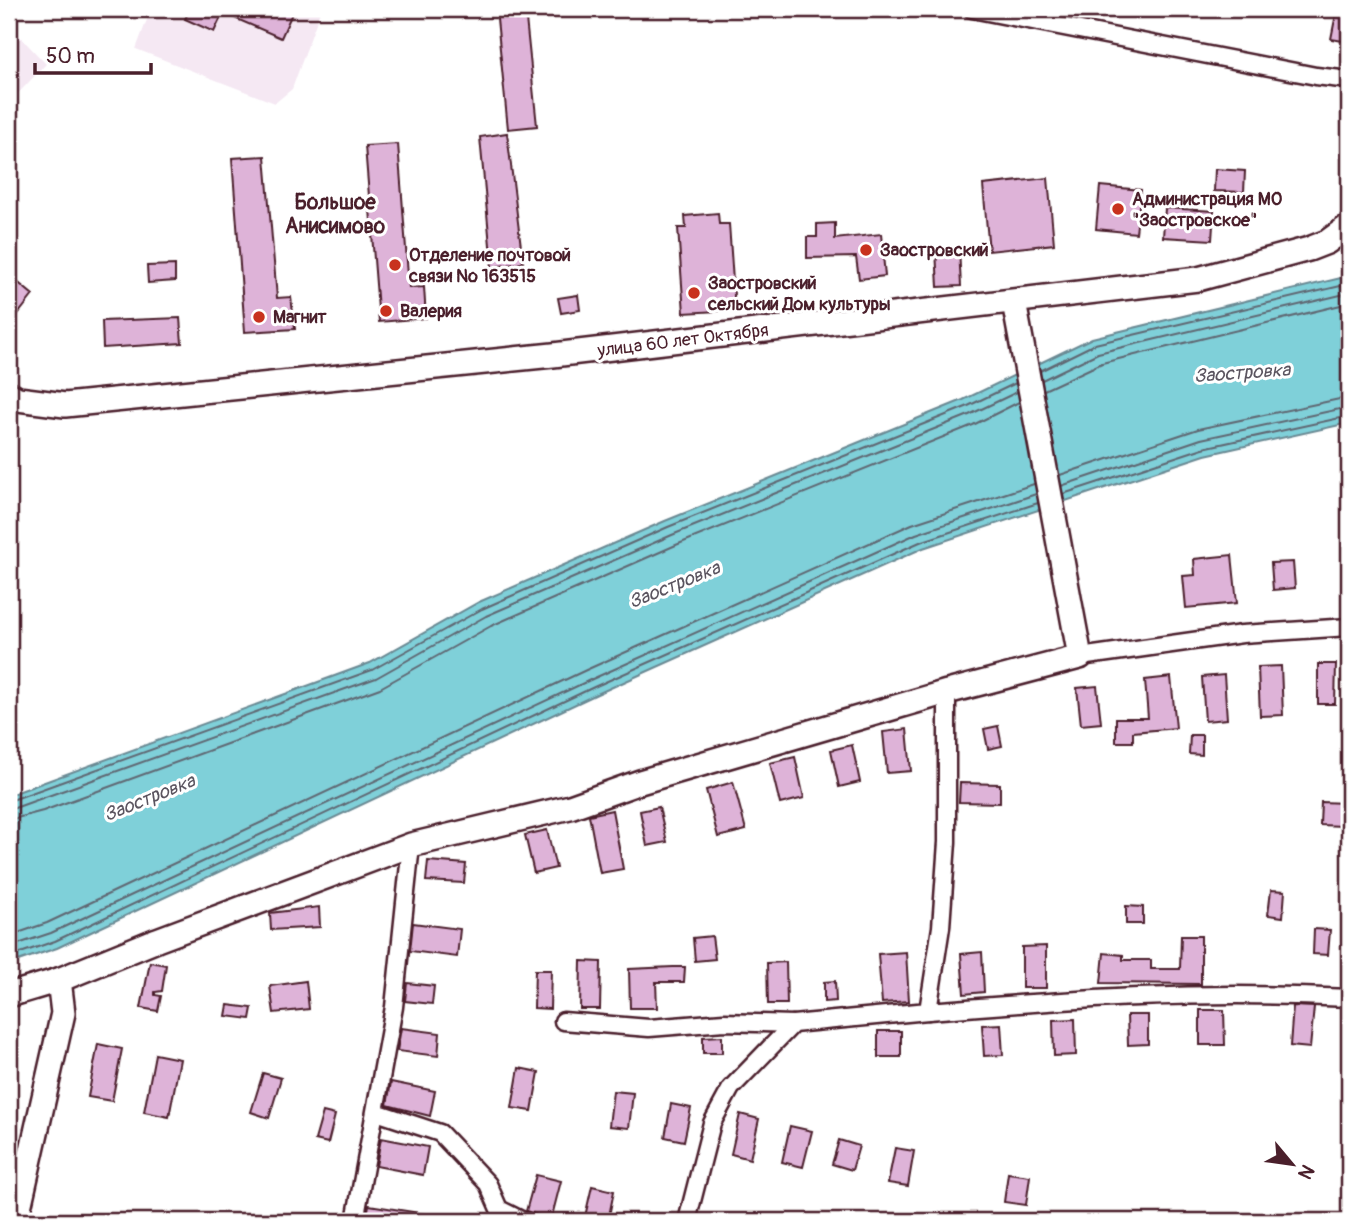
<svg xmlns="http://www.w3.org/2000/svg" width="1358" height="1230" font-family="Pangolin,sans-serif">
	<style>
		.built { fill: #f5e8f3 }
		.water { fill: #7fd0d9; stroke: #6a8993; stroke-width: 2 }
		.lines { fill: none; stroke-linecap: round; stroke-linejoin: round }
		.shore { stroke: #5f6671; stroke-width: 2 }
		.building { fill: #deb3d8; stroke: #4a1f2b; stroke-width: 2 }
		.street-casing { stroke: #4a1f2b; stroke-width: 21 }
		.secondary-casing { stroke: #4a1f2b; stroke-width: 28 }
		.street { stroke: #fff; stroke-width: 16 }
		.secondary { stroke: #fff; stroke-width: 23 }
		.poi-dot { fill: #c8321e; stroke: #fff; stroke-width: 2.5 }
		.labels { text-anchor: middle; stroke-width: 6; stroke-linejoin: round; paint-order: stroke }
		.poi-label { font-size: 18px; font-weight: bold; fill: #4a1f2b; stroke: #fff; text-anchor: start }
		.street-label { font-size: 18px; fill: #4a1f2b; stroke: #fff }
		.water-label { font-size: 19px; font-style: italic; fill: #5a545f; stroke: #fff }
		.quarter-label { font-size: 21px; font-weight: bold; fill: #4a1f2b; stroke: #fff }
	</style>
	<rect width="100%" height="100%" fill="#fff"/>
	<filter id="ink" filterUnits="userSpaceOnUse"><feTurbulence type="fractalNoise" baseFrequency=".0143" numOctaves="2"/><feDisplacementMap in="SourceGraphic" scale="14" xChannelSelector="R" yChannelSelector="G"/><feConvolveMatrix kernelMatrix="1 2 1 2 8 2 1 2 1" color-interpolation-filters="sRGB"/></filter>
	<g filter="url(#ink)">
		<g class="built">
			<polygon points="151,9 321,9 292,89 275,103 136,49"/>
			<polygon points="9,25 46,64 9,103"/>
		</g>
		<polygon class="water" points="1349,276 1349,423 1205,455 923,548 597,694 57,948 9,964 9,795 370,663 479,602 665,521 963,400 1092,338"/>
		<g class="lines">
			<g class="shore">
				<polyline points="1040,371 1095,344 1349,284"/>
				<polyline points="1042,380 1098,353 1349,293"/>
				<polyline points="1044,390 1102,363 1349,303"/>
				<polyline points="1060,475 1198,429 1349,397"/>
				<polyline points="1061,486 1201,439 1349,407"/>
				<polyline points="1063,494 1203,448 1349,416"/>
				<polyline points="9,801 372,670 482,609 668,527 966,407 1016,383"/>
				<polyline points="9,810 376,678 486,616 672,535 969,415 1017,392"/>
				<polyline points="9,820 43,811 380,688 491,626 676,545 973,425 1019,402"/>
				<polyline points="9,936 47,923 586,670 912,524 1034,484"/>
				<polyline points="9,947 51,933 590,680 916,534 1036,494"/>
				<polyline points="9,957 55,941 594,687 920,542 1038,503"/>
			</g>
		</g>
		<g class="building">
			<polygon points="190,9 294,9 281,38 223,13 214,32 185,19"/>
			<polygon points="496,9 525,9 537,126 508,129"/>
			<polygon points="1337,9 1349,9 1349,42 1331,39"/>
			<polygon points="507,133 523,263 492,267 480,137"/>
			<polygon points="398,144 409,288 424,287 426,318 379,322 365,146"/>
			<polygon points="265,156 277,298 291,297 295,329 245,332 232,158"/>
			<polygon points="1215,169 1245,171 1244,192 1214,191"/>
			<polygon points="1048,178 1054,244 989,251 983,185"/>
			<polygon points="1100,186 1141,190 1136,233 1096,229"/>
			<polygon points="1165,208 1214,211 1212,240 1163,237"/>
			<polygon points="718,213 719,224 729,224 735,310 684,313 678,228 686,228 685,216"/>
			<polygon points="835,223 835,239 881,234 885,276 859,279 856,257 807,258 807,237 817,237 817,224"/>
			<polygon points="959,249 961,286 938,287 936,250"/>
			<polygon points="175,265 175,281 148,283 147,266"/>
			<polygon points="9,275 33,295 15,318 9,312"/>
			<polygon points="578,295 580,310 561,313 558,298"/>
			<polygon points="180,318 182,343 103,348 102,321"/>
			<polygon points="1232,555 1237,603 1186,608 1183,576 1195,575 1194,559"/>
			<polygon points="1293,562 1295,588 1273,590 1271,563"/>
			<polygon points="1318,664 1336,664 1335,704 1318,704"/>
			<polygon points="1281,666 1283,715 1260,716 1258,667"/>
			<polygon points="1224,675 1227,719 1205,721 1202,677"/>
			<polygon points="1171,677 1176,728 1133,732 1133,742 1116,742 1116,718 1148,718 1145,680"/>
			<polygon points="1097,686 1101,723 1081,725 1077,688"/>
			<polygon points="998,726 1002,746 988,749 984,729"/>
			<polygon points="907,729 911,771 887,773 883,732"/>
			<polygon points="1190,735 1202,735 1202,755 1189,754"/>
			<polygon points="852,745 860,782 839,787 831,750"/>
			<polygon points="795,757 804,798 780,804 770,763"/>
			<polygon points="733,782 746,830 718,837 706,790"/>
			<polygon points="960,783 1000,784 1000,803 959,802"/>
			<polygon points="1321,802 1345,803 1343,826 1320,825"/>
			<polygon points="659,807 667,842 647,846 640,811"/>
			<polygon points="612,810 623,869 600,873 589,815"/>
			<polygon points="547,830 556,868 534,873 525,835"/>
			<polygon points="428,861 466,864 464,883 426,881"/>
			<polygon points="1271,890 1285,891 1283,917 1268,915"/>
			<polygon points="1126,906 1143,907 1143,924 1126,924"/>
			<polygon points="319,907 320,927 271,930 270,913"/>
			<polygon points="413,923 460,929 457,957 410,951"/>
			<polygon points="1314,929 1330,930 1328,955 1313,954"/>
			<polygon points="712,936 715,959 695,961 693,938"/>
			<polygon points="1181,936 1201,936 1201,984 1101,983 1104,953 1123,955 1123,960 1151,960 1151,969 1180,969"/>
			<polygon points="1046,946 1046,988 1022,988 1022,947"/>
			<polygon points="906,952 909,1001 882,1003 878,954"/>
			<polygon points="982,952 984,992 964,994 961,954"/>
			<polygon points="581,961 601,962 600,1009 580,1009"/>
			<polygon points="150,962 166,965 162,991 155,992 155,995 161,996 158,1011 141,1008"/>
			<polygon points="786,962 787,1004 768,1004 767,963"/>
			<polygon points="673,967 685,967 684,982 656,982 657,1008 630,1008 629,969"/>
			<polygon points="535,970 551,970 550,1009 534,1008"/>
			<polygon points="306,981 309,1009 274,1013 270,986"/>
			<polygon points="835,981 836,1001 824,1002 824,982"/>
			<polygon points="407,983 434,986 432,1004 405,1001"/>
			<polygon points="228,1005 252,1008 250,1019 226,1016"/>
			<polygon points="1293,1006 1314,1007 1310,1048 1290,1046"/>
			<polygon points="1200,1010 1224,1010 1225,1045 1200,1045"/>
			<polygon points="1127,1015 1148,1015 1148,1044 1128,1045"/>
			<polygon points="1075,1019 1076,1055 1054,1056 1053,1020"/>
			<polygon points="1001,1024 1003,1055 984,1056 982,1025"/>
			<polygon points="401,1028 440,1033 438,1056 397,1051"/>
			<rect x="878" y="1031" width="23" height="26"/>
			<polygon points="722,1036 722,1053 703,1053 703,1037"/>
			<polygon points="98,1044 122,1049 112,1101 88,1097"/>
			<polygon points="155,1054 180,1059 169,1117 144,1112"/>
			<polygon points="519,1068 539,1072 532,1111 512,1108"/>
			<polygon points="263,1073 281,1078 269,1118 251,1112"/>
			<polygon points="391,1082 435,1091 430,1116 387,1105"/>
			<polygon points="613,1091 633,1093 629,1128 609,1126"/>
			<polygon points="671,1104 691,1108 684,1141 665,1137"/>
			<polygon points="323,1112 335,1115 328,1143 315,1140"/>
			<polygon points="740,1114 759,1119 750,1159 731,1154"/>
			<polygon points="790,1126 812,1131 803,1167 782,1162"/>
			<polygon points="381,1138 428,1147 423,1175 376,1166"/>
			<polygon points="839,1140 859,1146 852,1170 832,1164"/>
			<polygon points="895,1148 914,1151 908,1186 888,1183"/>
			<polygon points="1008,1173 1030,1176 1026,1205 1004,1202"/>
			<polygon points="536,1175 561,1181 551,1220 526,1211"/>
			<polygon points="592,1186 614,1191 608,1221 584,1221"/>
			<polygon points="369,1205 426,1214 426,1221 366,1221"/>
		</g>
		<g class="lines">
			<defs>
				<g id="street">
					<polyline points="972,9 1316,76 1349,80"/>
					<polyline points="1080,657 1242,634 1349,627"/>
					<path d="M928,1011C1072,999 1205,990 1349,998"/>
					<polyline points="563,1021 649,1028 724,1022 793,1024"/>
					<polyline points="376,1112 440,1133 488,1184 499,1209 523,1221"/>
					<polyline points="355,1221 394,1007 411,845"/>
					<polyline points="687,1221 712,1123 731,1088 793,1024 928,1011 941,927 947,842 947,692"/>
				</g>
				<g id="secondary">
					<polyline points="9,394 18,399 65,405 553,355 1198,279 1309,249 1327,242 1349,226"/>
					<polyline points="9,995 59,980 157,940 411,845 570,807 640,782 947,692 1080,657 1014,302"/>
					<polyline points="16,1221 63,1013 59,980"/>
				</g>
			</defs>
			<use href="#street" class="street-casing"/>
			<use href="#secondary" class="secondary-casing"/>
			<use href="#street" class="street"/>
			<use href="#secondary" class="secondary"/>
		</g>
	</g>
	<g class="poi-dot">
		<circle cx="1118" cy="209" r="7"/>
		<circle cx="866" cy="250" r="7"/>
		<circle cx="395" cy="265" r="7"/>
		<circle cx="694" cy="293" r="7"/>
		<circle cx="386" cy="311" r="7"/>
		<circle cx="259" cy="317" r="7"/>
	</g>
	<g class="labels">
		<g class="poi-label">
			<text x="1132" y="205">Администрация МО<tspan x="1132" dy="21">"Заостровское"</tspan></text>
			<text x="880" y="256">Заостровский</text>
			<text x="409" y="261">Отделение почтовой<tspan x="409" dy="21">связи № 163515</tspan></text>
			<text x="708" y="289">Заостровский<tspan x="708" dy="21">сельский Дом культуры</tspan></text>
			<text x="400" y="317">Валерия</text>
			<text x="273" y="323">Магнит</text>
		</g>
		<g class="street-label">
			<text transform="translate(683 340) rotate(-7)" y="6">улица 60 лет Октября</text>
		</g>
		<g class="water-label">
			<text transform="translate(1242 372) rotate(-4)" y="7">Заостровка</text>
			<text transform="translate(674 584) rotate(-22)" y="7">Заостровка</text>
			<text transform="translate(149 797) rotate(-22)" y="7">Заостровка</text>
		</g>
		<g class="quarter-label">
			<text x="335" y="209">Большое<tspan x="335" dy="24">Анисимово</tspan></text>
		</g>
	</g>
	<rect width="1358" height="1230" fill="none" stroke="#fff" stroke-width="35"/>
	<rect x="18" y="18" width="1323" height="1195" fill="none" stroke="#4a1f2b" stroke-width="2.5" filter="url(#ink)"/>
	<g transform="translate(1292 1164) rotate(119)" stroke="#ffffff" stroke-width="5" paint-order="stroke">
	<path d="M0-5L12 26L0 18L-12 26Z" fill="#4a1f2b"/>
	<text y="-10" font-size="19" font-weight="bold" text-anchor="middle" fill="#4a1f2b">N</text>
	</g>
	<path d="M35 63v10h116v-10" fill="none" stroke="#4a1f2b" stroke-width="3.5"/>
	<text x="46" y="63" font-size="21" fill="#4a1f2b" stroke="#ffffff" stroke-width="5" paint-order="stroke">50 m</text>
</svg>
